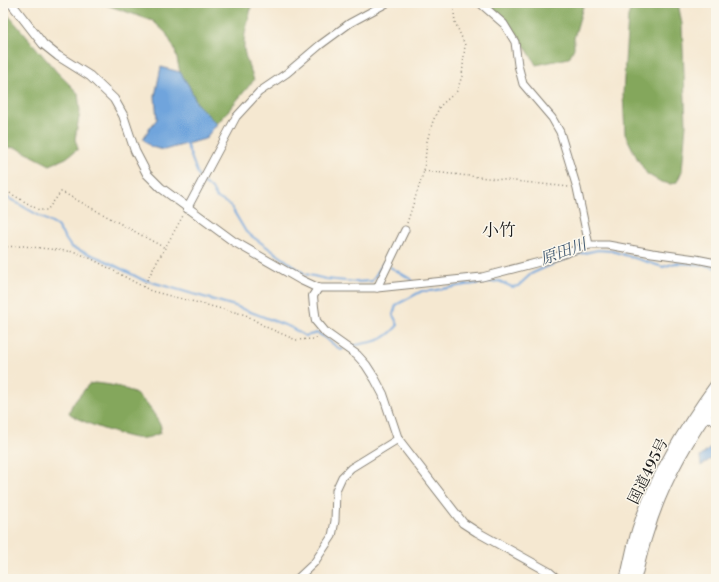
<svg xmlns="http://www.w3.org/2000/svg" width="719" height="582" font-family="'Libre Bodoni','Noto Serif JP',serif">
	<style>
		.forest { fill: #84a75c; stroke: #50623c }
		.water { fill: #6fa4dc; stroke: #46607c }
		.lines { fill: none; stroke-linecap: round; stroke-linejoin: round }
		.stream { stroke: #6fa4dc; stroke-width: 2 }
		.minor-casing { stroke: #888276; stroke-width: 9 }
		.tertiary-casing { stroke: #888276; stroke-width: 10 }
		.trunk-casing { stroke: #888276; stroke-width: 13 }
		.path { stroke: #888276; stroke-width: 1.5; stroke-dasharray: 1 3; stroke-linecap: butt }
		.minor { stroke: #fff; stroke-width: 7 }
		.tertiary { stroke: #fff; stroke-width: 8 }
		.trunk { stroke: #fff; stroke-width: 11 }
		.labels { text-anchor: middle; stroke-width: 3; stroke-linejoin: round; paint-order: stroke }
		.street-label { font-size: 15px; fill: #1c1c1c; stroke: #fbf7ec }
		.water-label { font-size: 16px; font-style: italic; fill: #415972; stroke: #fbf7ec }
		.quarter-label { font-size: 17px; fill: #1c1c1c; stroke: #fbf7ec }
	</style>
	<rect width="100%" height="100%" fill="#fbf7ec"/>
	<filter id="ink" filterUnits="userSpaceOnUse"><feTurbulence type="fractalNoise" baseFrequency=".025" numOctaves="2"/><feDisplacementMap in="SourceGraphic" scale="8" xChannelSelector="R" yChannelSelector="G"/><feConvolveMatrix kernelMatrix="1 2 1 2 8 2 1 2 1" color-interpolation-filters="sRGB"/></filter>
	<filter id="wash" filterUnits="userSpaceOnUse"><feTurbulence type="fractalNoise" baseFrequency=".012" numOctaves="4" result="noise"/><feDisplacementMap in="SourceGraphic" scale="16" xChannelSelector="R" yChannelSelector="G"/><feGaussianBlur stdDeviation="0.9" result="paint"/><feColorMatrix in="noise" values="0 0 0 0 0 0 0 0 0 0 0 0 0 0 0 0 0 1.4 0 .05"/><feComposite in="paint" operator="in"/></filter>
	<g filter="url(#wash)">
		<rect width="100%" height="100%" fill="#f5e8d1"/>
		<g class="forest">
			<path d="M101,3H251C251,17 244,30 244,43C243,55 250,68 254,80L217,124L197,104L189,86L180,72L175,50L166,33L153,21Z"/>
			<path d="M487,3H584L574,38V48L569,58L536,65C521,38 510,24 487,3Z"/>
			<polygon points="633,3 678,3 682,24 686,124 682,171 677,182 671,184 661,182 647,174 637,158 625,134 623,94 628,16"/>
			<polygon points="3,9 56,71 78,93 80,112 75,139 78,149 66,158 50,165 17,148 3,147"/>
			<path d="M95,383C104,384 114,385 123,388C142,394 153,410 161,427L160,433C152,437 145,439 136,438C124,437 77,421 69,413L72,405L89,384Z"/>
		</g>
		<g class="water">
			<polygon points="161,67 180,72 189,86 197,104 217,124 205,139 164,150 151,147 143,139 149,129 157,119 155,96"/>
			<polygon points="716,443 716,455 701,466 700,457"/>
		</g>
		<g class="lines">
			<g class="stream">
				<polyline points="186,143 200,180 212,189 216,197 230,205 246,232 305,274 326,279 356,282 372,281 384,262 386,264"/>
				<polyline points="3,195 57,226 71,247 102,259 141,279 235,306 290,327 305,336 318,333 341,350 343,349"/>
				<polyline points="390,267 409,278 413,282"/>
				<path d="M349,347C372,340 381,345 398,325L393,315L396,305L422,291H431L459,286L499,281L512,287L518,286L531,274L544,268L575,255L598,250L612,251L663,267L675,263L704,265L716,268"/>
			</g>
		</g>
	</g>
	<g filter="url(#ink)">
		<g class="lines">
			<defs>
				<g id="minor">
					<polyline points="480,3 504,24 515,42 518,65 523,84 552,118 560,132 577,188 589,245"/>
					<polyline points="187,209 236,117 259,92 287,73 320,45 350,23 387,3"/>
					<polyline points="318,288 377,288 482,277 547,260 589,245 608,245 652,253 696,259 716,263"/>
					<polyline points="377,288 405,230"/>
					<polyline points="700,416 716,421"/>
					<polyline points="297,579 314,563 332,536 335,521 336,490 342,477 351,468 398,439"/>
				</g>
				<polyline id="tertiary" points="11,3 43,44 58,56 90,76 114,99 123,115 135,151 147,174 161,188 233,241 301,280 318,288 313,296 314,307 316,321 326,333 357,355 366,365 375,379 383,394 398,439 463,523 477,532 549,572 557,579"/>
				<g id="trunk">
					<path d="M626,579C630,562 633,545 638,529C655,476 684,429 716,385"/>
					<path d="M635,579C639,564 642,549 647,534C661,486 686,441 716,400"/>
				</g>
			</defs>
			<use href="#minor" class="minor-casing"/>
			<use href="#tertiary" class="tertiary-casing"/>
			<use href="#trunk" class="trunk-casing"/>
			<g class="path">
				<polyline points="424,171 569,187"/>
				<polyline points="3,189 39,210 47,210 61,192 64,193 165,248"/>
				<polyline points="407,223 424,171 427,141 433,121 440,106 457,91 462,76 465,45 455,22 453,3"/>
				<polyline points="3,247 23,246 75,252 92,259 151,291 246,315 266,327 296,340 315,339 319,336"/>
				<polyline points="143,287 184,214"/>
			</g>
			<use href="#minor" class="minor"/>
			<use href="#tertiary" class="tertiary"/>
			<use href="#trunk" class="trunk"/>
		</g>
	</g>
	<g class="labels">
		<g class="street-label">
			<text transform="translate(648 471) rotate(-64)" y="5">国道495号</text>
		</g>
		<g class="water-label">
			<text transform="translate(563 251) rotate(-20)" y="6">原田川</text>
		</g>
		<g class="quarter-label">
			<text x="499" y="236">小竹</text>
		</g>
	</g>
	<rect width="719" height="582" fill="none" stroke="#fbf7ec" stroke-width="16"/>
</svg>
